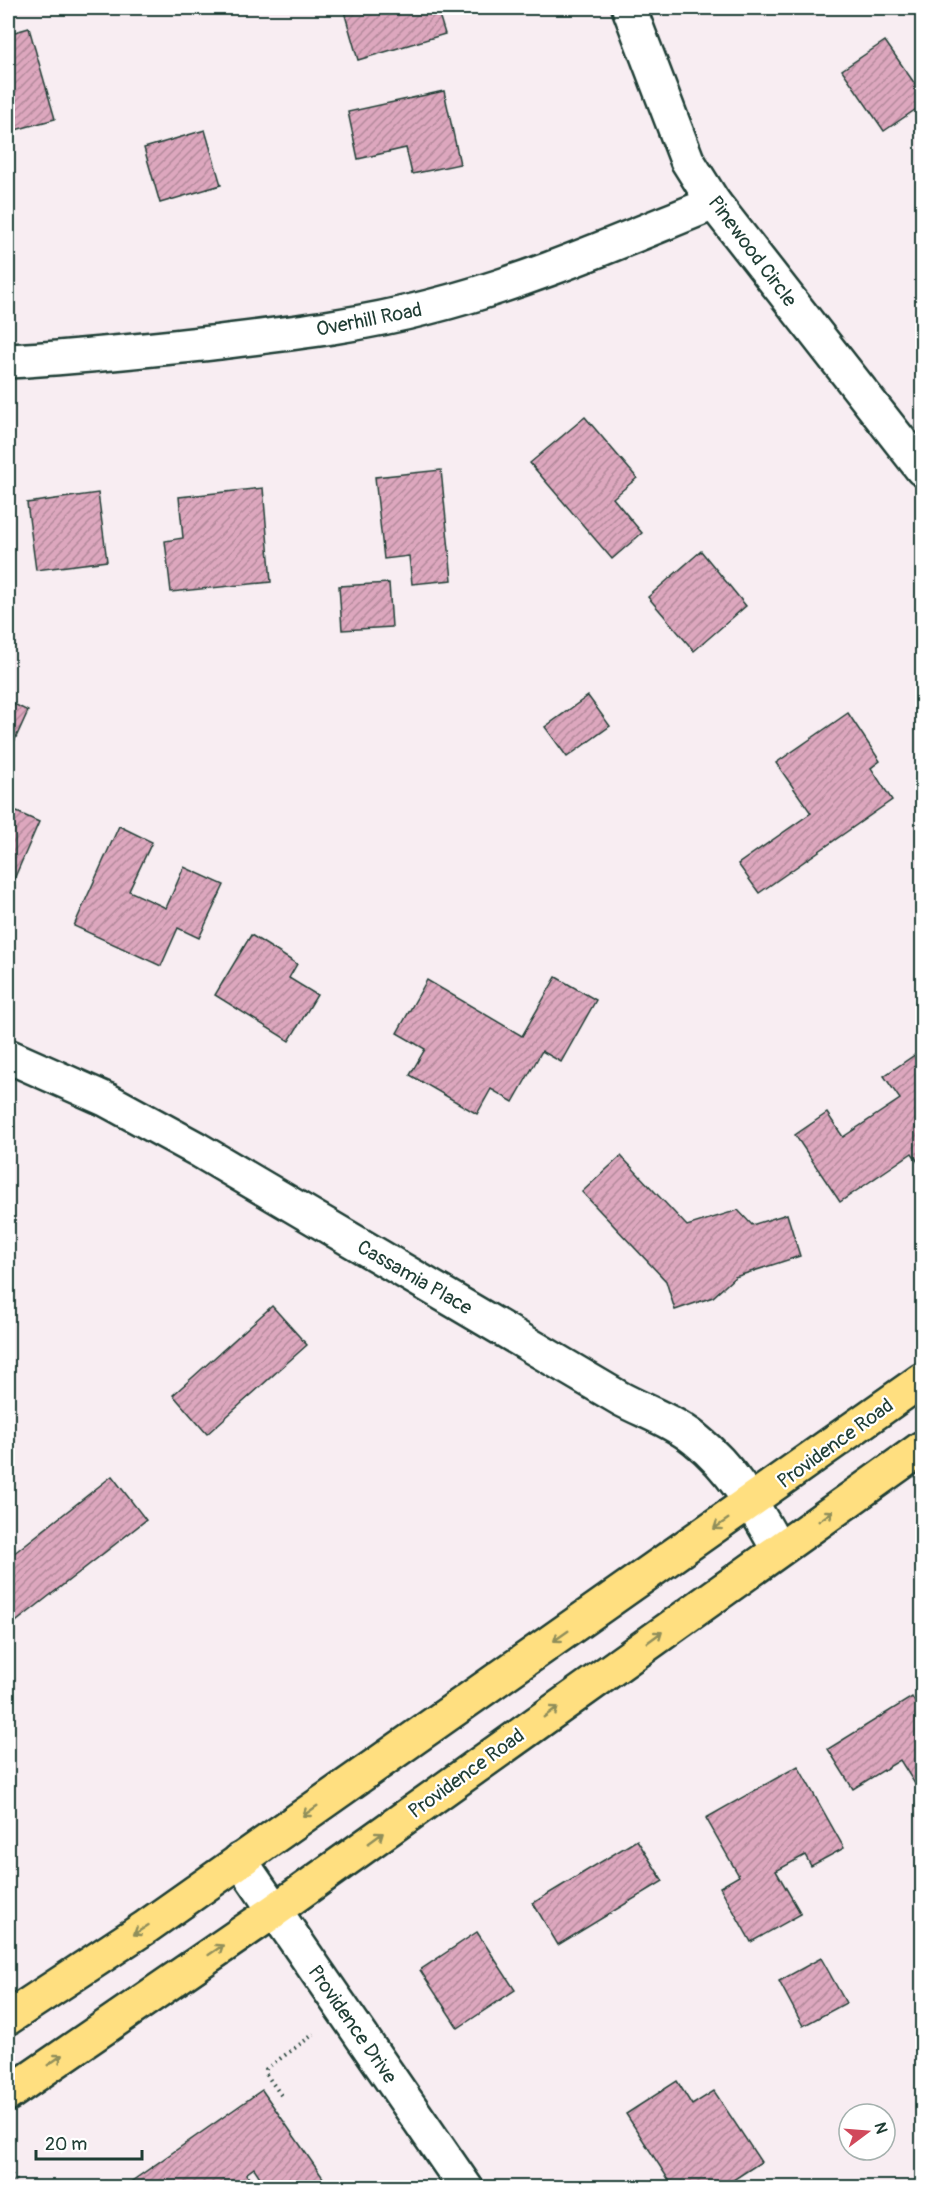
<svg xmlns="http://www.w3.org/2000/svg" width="930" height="2195" font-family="Pangolin,sans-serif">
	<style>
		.building { fill: url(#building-hatch); stroke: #1f3d34; stroke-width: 1.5 }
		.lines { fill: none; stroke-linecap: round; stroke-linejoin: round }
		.minor-casing { stroke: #1f3d34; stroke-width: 38 }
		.major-casing { stroke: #1f3d34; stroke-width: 38 }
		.path { stroke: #1f3d34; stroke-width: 4; stroke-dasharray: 1.5 4.5; stroke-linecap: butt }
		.minor { stroke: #fff; stroke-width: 33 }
		.major { stroke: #ffdf80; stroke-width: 33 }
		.oneway { stroke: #8f8e5a }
		.labels { text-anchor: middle; stroke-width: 4.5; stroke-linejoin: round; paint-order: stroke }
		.street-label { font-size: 20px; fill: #1f3d34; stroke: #fff }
	</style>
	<defs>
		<pattern id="building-hatch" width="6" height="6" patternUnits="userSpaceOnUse" patternTransform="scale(1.5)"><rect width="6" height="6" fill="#dda7be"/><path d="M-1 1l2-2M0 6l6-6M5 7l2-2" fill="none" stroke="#b3899b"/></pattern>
	</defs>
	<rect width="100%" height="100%" fill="#f8edf2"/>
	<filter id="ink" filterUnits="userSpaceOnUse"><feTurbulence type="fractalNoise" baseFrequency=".0167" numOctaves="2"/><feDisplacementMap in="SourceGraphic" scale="12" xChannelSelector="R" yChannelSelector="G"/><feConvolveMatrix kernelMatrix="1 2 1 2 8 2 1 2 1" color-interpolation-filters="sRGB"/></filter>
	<g filter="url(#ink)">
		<g class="building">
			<polygon points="343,8 437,8 445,34 358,60"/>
			<polygon points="29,28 55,119 8,132 8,34"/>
			<polygon points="885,41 922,94 922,105 884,131 842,70"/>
			<polygon points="444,91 460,164 412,174 406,148 358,159 348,112"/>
			<polygon points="205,130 221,185 160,203 144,148"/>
			<polygon points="585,417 637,478 613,498 642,533 612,559 530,463"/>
			<polygon points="441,470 452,580 412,584 409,556 384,559 375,477"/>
			<polygon points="263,488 271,582 171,592 165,541 183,538 179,497"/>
			<polygon points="98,493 107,561 36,570 27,503"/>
			<polygon points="701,551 746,606 694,651 648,597"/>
			<polygon points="389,583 392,627 342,630 339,586"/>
			<polygon points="588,696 610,726 567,757 545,727"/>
			<polygon points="8,701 28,711 8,755"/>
			<polygon points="848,713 880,761 871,768 892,800 759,893 738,864 811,813 776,763"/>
			<polygon points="8,808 39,822 8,893"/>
			<polygon points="119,826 152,842 129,891 166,908 184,867 224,885 199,938 178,928 161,966 74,926"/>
			<polygon points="251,935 297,964 289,978 317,995 289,1041 215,995"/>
			<polygon points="556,977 596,1000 561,1062 542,1051 513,1102 491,1089 477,1114 410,1075 425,1049 397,1033 427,980 522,1036"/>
			<polygon points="922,1050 922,1168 912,1153 840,1202 795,1135 827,1113 843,1137 900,1099 884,1076"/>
			<polygon points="621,1156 687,1226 738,1210 752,1225 787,1214 800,1256 735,1277 713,1297 675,1310 666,1281 582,1192"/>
			<polygon points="272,1306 307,1345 207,1434 173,1395"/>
			<polygon points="112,1476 146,1520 8,1628 8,1558"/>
			<polygon points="912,1697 922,1715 922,1779 915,1784 900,1760 853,1789 828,1749"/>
			<polygon points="798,1766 844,1848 811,1866 805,1855 776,1871 801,1914 751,1942 720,1887 739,1876 706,1818"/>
			<polygon points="637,1840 663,1881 558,1945 533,1903"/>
			<polygon points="477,1932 515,1990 458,2028 420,1970"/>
			<polygon points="821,1958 846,2003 803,2026 779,1981"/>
			<polygon points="677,2081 692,2105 714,2091 761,2162 721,2188 674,2188 626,2114"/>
			<polygon points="262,2090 330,2188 267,2188 254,2168 246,2174 256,2188 122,2188"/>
		</g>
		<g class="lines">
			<defs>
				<g id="minor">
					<polyline points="629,8 687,160 714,203 922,469"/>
					<path d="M8,361C75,358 143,350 211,343C284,334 358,326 429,307C528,282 620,241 714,203"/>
					<path d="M8,1056L107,1100L197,1149L621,1399C646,1412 674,1422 695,1439C732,1468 756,1509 778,1549"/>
					<polyline points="240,1860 466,2188"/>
				</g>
				<g id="major">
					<polyline points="8,2018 146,1927 922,1380"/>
					<polyline points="8,2094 274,1911 922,1448"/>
				</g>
			</defs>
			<use href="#minor" class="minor-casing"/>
			<use href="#major" class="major-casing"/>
			<g class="path">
				<polyline points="281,2095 266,2074 266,2069 314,2034"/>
				<polyline points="8,2170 20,2188"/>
				<polyline points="94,2188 103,2181 108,2188"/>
			</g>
			<use href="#minor" class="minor"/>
			<use href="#major" class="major"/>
		</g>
		<defs><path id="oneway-shaft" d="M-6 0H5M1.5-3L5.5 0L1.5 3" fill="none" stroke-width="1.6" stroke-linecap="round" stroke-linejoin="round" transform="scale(1.5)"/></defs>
		<g class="oneway">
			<use href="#oneway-shaft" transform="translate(826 1516) rotate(-35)"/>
			<use href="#oneway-shaft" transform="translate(721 1524) rotate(145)"/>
			<use href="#oneway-shaft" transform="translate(561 1636) rotate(145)"/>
			<use href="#oneway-shaft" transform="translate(655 1637) rotate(-36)"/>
			<use href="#oneway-shaft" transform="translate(551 1712) rotate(-36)"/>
			<use href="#oneway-shaft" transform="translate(310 1811) rotate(145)"/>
			<use href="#oneway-shaft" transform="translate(376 1838) rotate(-36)"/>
			<use href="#oneway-shaft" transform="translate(141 1930) rotate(147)"/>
			<use href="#oneway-shaft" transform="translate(216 1950) rotate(-34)"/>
			<use href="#oneway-shaft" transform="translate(55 2060) rotate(-35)"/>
		</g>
	</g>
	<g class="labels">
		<g class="street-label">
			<text transform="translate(753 251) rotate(53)" y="7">Pinewood Circle</text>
			<text transform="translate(369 319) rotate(-11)" y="7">Overhill Road</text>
			<text transform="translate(415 1277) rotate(30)" y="7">Cassamia Place</text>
			<text transform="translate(835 1443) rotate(-36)" y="7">Providence Road</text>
			<text transform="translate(466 1773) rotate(-36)" y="7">Providence Road</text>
			<text transform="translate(353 2024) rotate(55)" y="7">Providence Drive</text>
		</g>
	</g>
	<rect width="930" height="2195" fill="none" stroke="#fff" stroke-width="30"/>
	<rect x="15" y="15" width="900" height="2165" fill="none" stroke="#1f3d34" stroke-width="2" filter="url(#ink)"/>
	<g transform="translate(867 2132) rotate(74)"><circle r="28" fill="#ffffff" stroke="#a5b1ae" stroke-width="1.5"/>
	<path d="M0-4.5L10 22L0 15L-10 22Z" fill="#d1495b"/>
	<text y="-9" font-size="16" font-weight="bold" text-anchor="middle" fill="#1f3d34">N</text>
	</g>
	<path d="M36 2150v9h106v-9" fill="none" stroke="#1f3d34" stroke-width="3"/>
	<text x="45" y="2150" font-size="18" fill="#1f3d34" stroke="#ffffff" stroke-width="4.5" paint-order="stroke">20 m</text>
</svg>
